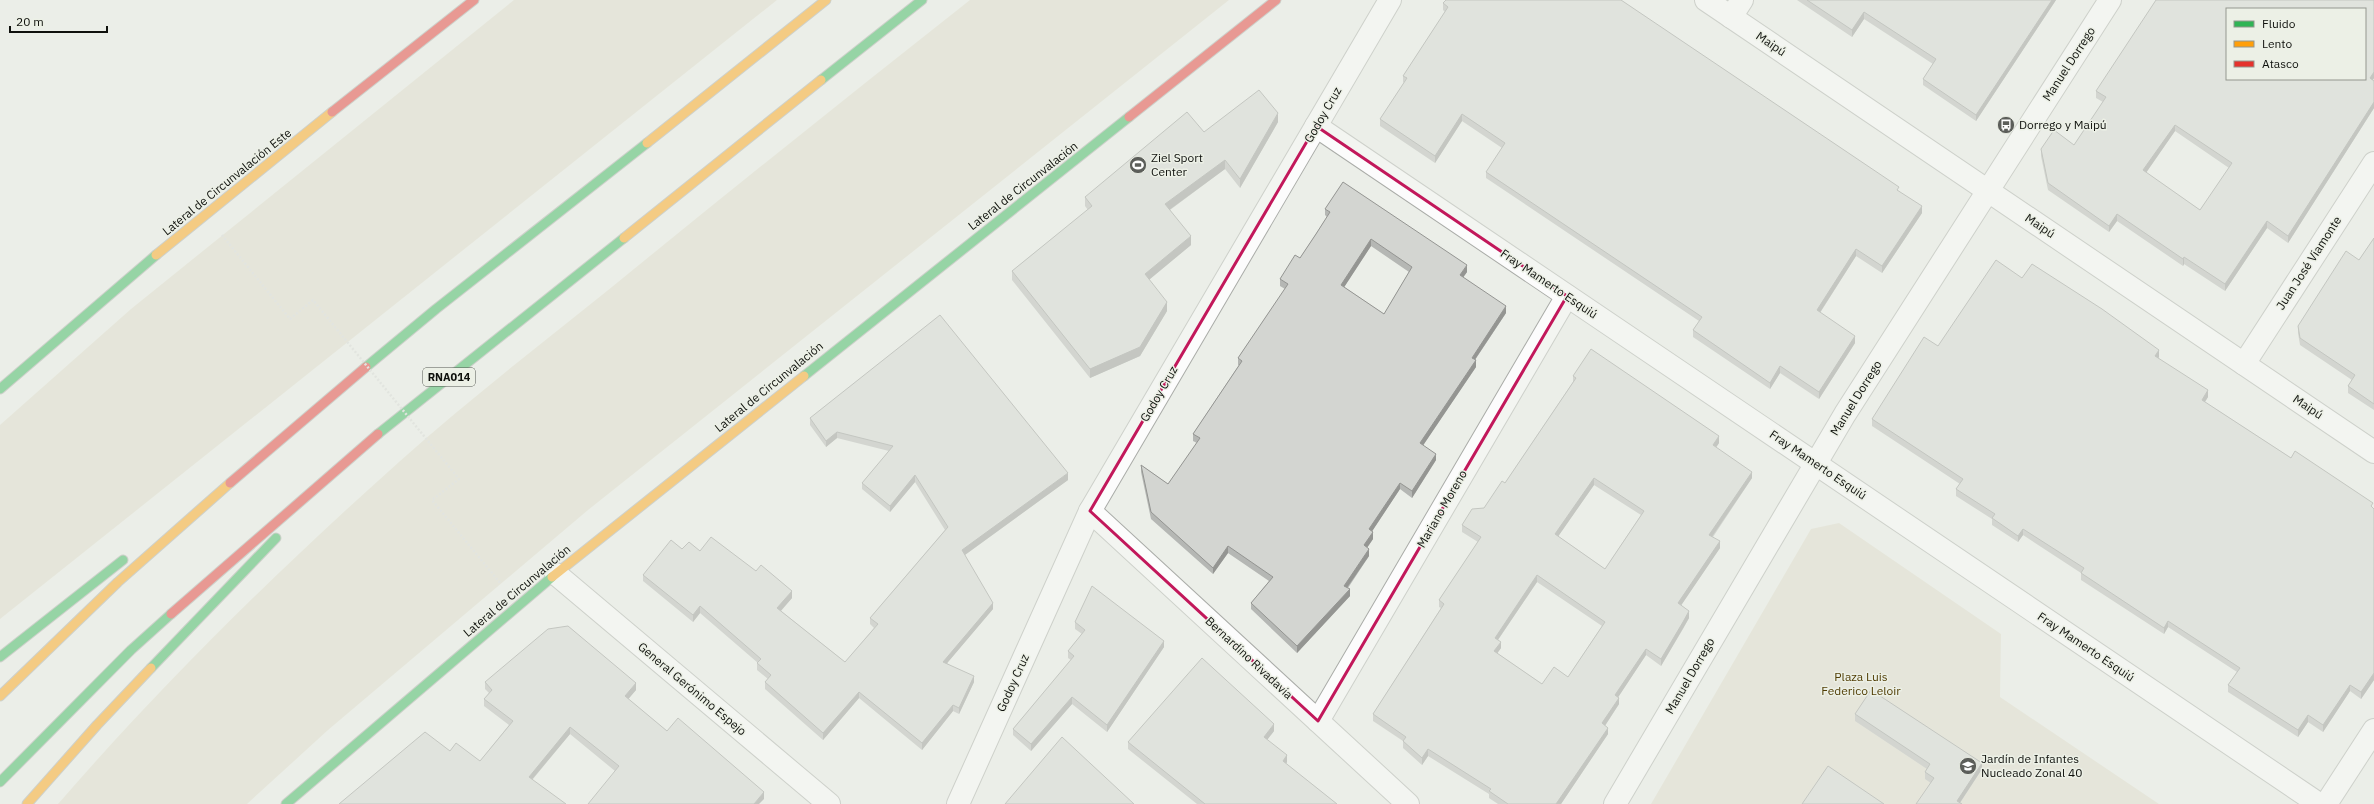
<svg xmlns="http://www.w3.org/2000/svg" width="2374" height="804" font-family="'IBM Plex Sans',sans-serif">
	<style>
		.green { fill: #dedacb }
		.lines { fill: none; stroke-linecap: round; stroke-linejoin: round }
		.street-casing { stroke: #aaaca8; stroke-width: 24 }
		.fast-casing { stroke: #aaaca8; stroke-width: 11 }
		.slow-casing { stroke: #aaaca8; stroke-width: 11 }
		.jam-casing { stroke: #aaaca8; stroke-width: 11 }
		.street { stroke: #fcfcfc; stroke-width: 22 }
		.fast { stroke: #30b455; stroke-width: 9 }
		.slow { stroke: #ff9f0a; stroke-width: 9 }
		.jam { stroke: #e5322d; stroke-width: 9 }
		.path-bridge { stroke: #d7d8d6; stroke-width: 2.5; stroke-dasharray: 2 2; stroke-linecap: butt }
		.wall { fill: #b5b7b4; fill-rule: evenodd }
		.shaded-wall { fill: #949592 }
		.building { fill: #d3d5d1; stroke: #949592; fill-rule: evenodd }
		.marked { fill: none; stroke: #c2185b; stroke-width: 3; stroke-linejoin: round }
		.labels { text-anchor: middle; stroke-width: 3; stroke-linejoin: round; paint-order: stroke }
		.shield { fill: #ecf0e6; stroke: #51544e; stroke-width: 1 }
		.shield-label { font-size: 11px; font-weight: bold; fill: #0f110d }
		.street-label { font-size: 12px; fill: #0f110d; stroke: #ecf0e6 }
		.poi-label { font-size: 12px; fill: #0f110d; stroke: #ecf0e6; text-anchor: start }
		.park-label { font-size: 12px; fill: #513d04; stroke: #ecf0e6 }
	</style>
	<rect width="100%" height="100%" fill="#ebeee8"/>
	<g class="green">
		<polygon points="514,0 777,0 0,619 0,425 131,309"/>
		<path d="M970,0H1229L588,510L328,730L247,804H58C163,683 279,569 399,462C466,402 537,347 607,291C727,193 848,96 970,0Z"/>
		<polygon points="1839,523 2001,634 2000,697 2159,804 1651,804 1811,529"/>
	</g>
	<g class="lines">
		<defs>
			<g id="street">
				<polyline points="1706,0 2374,452"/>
				<polyline points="1731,17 1742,0"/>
				<polyline points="1316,126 2319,804"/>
				<polyline points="2244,364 2374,163"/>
				<polyline points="1090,511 1408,804"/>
				<polyline points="556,574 829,804"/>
				<polyline points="1318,721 1567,296"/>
				<polyline points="958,804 1090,511 1390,0"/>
				<polyline points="1615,804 1845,414 2110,0"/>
				<polyline points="2326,804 2374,730"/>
			</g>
			<g id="fast">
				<polyline points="821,80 922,0"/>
				<polyline points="366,367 436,309 647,143"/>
				<polyline points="804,376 1129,117"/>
				<polyline points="0,389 156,255"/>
				<polyline points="378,434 624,238"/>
				<polyline points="0,657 123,560"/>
				<polyline points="151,668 276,538"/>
				<polyline points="0,782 131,650 171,614"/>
				<polyline points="286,804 552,577"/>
			</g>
			<g id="slow">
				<polyline points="647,143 826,0"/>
				<polyline points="624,238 821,80"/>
				<polyline points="156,255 332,112"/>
				<polyline points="552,577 804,376"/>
				<polyline points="0,696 118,582 230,483"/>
				<polyline points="27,804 97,725 151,668"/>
			</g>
			<g id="jam">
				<polyline points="332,112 474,0"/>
				<polyline points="1129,117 1276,0"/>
				<polyline points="230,483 366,367"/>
				<polyline points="171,614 378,434"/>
			</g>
		</defs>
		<use href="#street" class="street-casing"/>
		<use href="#fast" class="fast-casing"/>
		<use href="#slow" class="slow-casing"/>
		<use href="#jam" class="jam-casing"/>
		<use href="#street" class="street"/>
		<use href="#fast" class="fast"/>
		<use href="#slow" class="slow"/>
		<use href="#jam" class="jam"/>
		<polyline class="path-bridge" points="222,235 290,319 313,300 459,479 432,500 501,584"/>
	</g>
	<g class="wall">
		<polygon points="1797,0 2056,0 1976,121 1923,85 1923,79 1933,64 1864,19 1852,37"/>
		<path d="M2374,0V78L2373,80L2374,81V108L2288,243L2267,228L2225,291L2184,264L2183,266L2117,221L2109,232L2048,190L2041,156V149L2074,145L2103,102L2096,98V91ZM2175,131L2229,168L2200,210L2146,173Z"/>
		<polygon points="1443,3 1899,191 1922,213 1882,273 1856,256 1820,313 1855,343 1819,399 1780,373 1770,389 1693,337 1693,330 1699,321 1486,178 1486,172 1502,148 1462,121 1435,163 1380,126 1380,119 1404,83 1403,82 1403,76 1445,12 1443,10"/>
		<polygon points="1278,122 1240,188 1225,169 1170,210 1191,245 1149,280 1167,311 1140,356 1090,378 1012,280 1012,271 1088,210 1085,206 1085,197 1204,132"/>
		<path d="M1325,209L1467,272L1463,277L1506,313L1475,360L1476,367L1423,445L1436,460L1412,498L1400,489L1372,531L1373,539L1367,548L1369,556L1348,588L1350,596L1297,653L1251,609V603L1269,581L1228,553L1213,574L1151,519L1141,472V465L1168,484L1197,443L1193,441V434L1239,365H1238V358L1285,289L1280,286V279L1300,258L1327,217L1325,215ZM1371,246L1409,272L1384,314L1344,287Z"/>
		<polygon points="2374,238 2374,410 2348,393 2348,386 2352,380 2300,345 2298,333 2298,326 2359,260"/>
		<polygon points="2022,278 2159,357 2158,358 2208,397 2205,402 2291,458 2374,509 2374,680 2361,699 2350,691 2323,732 2308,722 2298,737 2228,692 2228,685 2237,672 2168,627 2164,634 2081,580 2081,573 2023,535 2018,542 1992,525 1992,519 1956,496 1956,489 1960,484 1872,426 1872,419 1938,346"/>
		<path d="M1573,376L1719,443L1716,447L1752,478L1713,537L1720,548L1681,605L1689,618L1683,629L1661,666L1646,655L1618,697L1619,704L1605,726L1608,734L1561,804H1498L1489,798V794L1428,756L1422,765L1403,748V741L1373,721V714L1441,608L1439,607V600L1478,542L1462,532V525L1484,508L1505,483L1573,382ZM1594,485L1641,515L1605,569L1558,536ZM1537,582L1602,626L1568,677L1542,684L1497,653L1501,648L1498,640Z"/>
		<polygon points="810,418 1068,480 965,555 993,609 947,663 974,682 959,714 953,711 922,750 859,698 823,740 765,689 765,682 768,679 757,670 757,663 758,663 700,613 693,622 643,581 643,575 682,549 700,551 756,571 792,598 781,611 845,662 874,628 870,624 870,618 945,530 915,482 890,512 862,489 862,483 889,451 837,438 826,447 810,425"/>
		<polygon points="1075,622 1164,647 1107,732 1072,704 1031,751 1013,735 1013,729 1071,660 1068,658 1068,651 1082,634 1075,629"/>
		<polygon points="485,682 636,690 628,699 667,731 764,799 615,771 570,734 533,779 450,751 480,761 509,725 484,706 484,699 489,693 485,689"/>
		<polygon points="1855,714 1982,769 1960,803 1925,779 1925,772 1927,769 1855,721"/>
		<polygon points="1274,731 1267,740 1287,762 1286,764 1337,804 1197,804 1128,749 1128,742"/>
	</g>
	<g class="shaded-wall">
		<polygon points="2052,0 2056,0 1976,121 1976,115"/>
		<polygon points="1864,12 1864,19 1852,37 1852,30"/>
		<polygon points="2374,72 2374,78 2370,85 2370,78"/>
		<polygon points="2374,102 2374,108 2288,243 2288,236"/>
		<polygon points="1278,113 1278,122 1240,188 1240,179"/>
		<polygon points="1462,114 1462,121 1435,163 1435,156"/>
		<polygon points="2175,125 2175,131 2143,177 2143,170"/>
		<polygon points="1225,160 1225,169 1165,213 1165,204"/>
		<polygon points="1922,206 1922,213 1882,273 1882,266"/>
		<polygon points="2117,214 2117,221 2109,232 2109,226"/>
		<polygon points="2267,221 2267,228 2225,291 2225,284"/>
		<polygon points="1191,236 1191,245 1145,283 1145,274"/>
		<polygon points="1371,239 1371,246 1341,292 1341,285"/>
		<polygon points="1856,249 1856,256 1817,317 1817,310"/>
		<polygon points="2184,257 2184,264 2183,266 2183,259"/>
		<polygon points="1467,265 1467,272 1460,282 1460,275"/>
		<polygon points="1167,302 1167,311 1140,356 1090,378 1090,369"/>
		<polygon points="1506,306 1506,313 1472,364 1472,358"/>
		<polygon points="1855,336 1855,343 1819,399 1819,392"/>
		<polygon points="2159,350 2159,357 2155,363 2155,356"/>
		<polygon points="1476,360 1476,367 1420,450 1420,443"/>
		<polygon points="1780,366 1780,373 1770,389 1770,383"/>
		<polygon points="2208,390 2208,397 2202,406 2202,400"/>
		<polygon points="837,432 837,438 826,447 826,441"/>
		<polygon points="1719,436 1719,443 1713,452 1713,445"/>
		<polygon points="1436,454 1436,460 1412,498 1412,491"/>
		<polygon points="1752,472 1752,478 1709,541 1709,535"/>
		<polygon points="1068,473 1068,480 962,557 962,550"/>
		<polygon points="915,475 915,482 890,512 890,506"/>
		<polygon points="1594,478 1594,485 1555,541 1555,534"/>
		<polygon points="1400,483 1400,489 1369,536 1369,529"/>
		<polygon points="2023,529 2023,535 2018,542 2018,536"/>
		<polygon points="1373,532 1373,539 1364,552 1364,545"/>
		<polygon points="1720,541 1720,548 1678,610 1678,603"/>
		<polygon points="1228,546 1228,553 1213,574 1213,568"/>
		<polygon points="1369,549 1369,556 1344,592 1344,586"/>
		<polygon points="1537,575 1537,582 1495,644 1495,638"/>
		<polygon points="1350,589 1350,596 1297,653 1297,646"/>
		<polygon points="792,591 792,598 777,615 777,608"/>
		<polygon points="993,603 993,609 943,668 943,662"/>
		<polygon points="700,606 700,613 693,622 693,615"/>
		<polygon points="1689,611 1689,618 1661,666 1661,659"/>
		<polygon points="2168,621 2168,627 2164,634 2164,628"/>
		<polygon points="1164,641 1164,647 1107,732 1107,725"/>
		<polygon points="1501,642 1501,648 1494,658 1494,651"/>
		<polygon points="1646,649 1646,655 1615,702 1615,695"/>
		<polygon points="2374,673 2374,680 2361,699 2361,692"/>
		<polygon points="974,676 974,682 959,714 959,708"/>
		<polygon points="636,683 636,690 625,703 625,696"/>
		<polygon points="2350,685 2350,691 2323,732 2323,725"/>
		<polygon points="859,692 859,698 823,740 823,733"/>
		<polygon points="1072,697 1072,704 1031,751 1031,744"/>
		<polygon points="1619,698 1619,704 1602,730 1602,723"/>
		<polygon points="953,705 953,711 922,750 922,743"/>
		<polygon points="2308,715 2308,722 2298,737 2298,730"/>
		<polygon points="1274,724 1274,731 1264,744 1264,737"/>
		<polygon points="570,727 570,734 529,783 529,777"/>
		<polygon points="1608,728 1608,734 1561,804 1556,804"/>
		<polygon points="1428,749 1428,756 1422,765 1422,758"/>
		<polygon points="1287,755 1287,762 1283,768 1283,761"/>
		<polygon points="1982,763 1982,769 1959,804 1957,801"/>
		<polygon points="764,792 764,799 759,804 754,804"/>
	</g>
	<g class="building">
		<polygon points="1446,0 1621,0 1899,187 1897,190 1922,206 1882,266 1856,249 1817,310 1855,336 1819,392 1780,366 1770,383 1693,330 1702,317 1486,172 1505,143 1462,114 1435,156 1380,119 1407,78 1403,76 1448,7 1443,3"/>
		<polygon points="1807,0 2052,0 1976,115 1923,79 1936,59 1864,12 1852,30"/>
		<path d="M2156,0H2374V72L2370,78L2374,81V102L2288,236L2267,221L2225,284L2184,257L2183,259L2117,214L2109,226L2048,183L2041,149L2054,130L2074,145L2106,97L2096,91ZM2227,9H2365V79H2227ZM2175,125L2232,163L2200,210L2143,170Z"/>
		<polygon points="1259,90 1278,113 1240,179 1225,160 1165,204 1191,236 1145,274 1167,302 1140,347 1090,369 1012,271 1092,206 1085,197 1187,112 1204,132"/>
		<path d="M1343,182L1467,265L1460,275L1506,306L1472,358L1476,360L1420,443L1436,454L1412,491L1400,483L1369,529L1373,532L1364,545L1369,549L1344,586L1350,589L1297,646L1251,603L1273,577L1228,546L1213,568L1151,512L1141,465L1168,484L1200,438L1193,434L1242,361L1238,358L1288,284L1280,279L1295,255L1300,258L1316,234L1330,212L1325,209ZM1371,239L1412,267L1384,314L1341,285Z"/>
		<polygon points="2374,238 2374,404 2348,386 2355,375 2300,338 2298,326 2346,251 2359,260"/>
		<polygon points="1996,260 2022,278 2032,264 2102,309 2159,350 2155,356 2208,390 2202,400 2291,458 2295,451 2373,503 2371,506 2374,509 2374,673 2361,692 2350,685 2323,725 2308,715 2298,730 2228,685 2240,668 2168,621 2164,628 2081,573 2084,568 2023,529 2018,536 1992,518 1995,514 1956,489 1963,479 1872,419 1924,337 1938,346"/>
		<polygon points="940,315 1068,473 962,550 993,603 943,662 974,676 959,708 953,705 922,743 859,692 823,733 765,682 771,675 757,663 761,659 700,606 693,615 643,575 671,540 682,549 689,542 700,551 711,537 756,571 761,565 792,591 777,608 845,662 878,624 870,618 948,527 915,475 890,506 862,483 893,446 837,432 826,441 810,418"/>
		<path d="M1591,349L1719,436L1713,445L1752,472L1709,535L1720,541L1678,603L1689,611L1683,622L1661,659L1646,649L1615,695L1619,698L1602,723L1608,728L1556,804H1508L1489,791L1491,789L1428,749L1422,758L1403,741L1406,737L1373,714L1444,604L1439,600L1481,537L1462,525L1472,509L1484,508L1502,481L1505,483L1576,378L1573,376ZM1594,478L1644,511L1605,569L1555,534ZM1537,575L1605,622L1568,677L1554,667L1542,684L1494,651L1501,642L1495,638Z"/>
		<polygon points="1092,586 1164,641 1107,725 1072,697 1031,744 1013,729 1074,656 1068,651 1085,630 1075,622"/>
		<polygon points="568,626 636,683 625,696 667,731 678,718 764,792 754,804 588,804 619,766 570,727 529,777 566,804 339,804 425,732 450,751 456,743 480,761 513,721 484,699 492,690 485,682 548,629"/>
		<polygon points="1202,658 1274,724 1264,737 1287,755 1283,761 1337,804 1205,804 1128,742"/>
		<polygon points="1871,690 1982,763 1957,801 1962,804 1916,804 1934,778 1925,772 1930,764 1855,714"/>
		<polygon points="1062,737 1134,804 1005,804"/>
		<polygon points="1828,766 1884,804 1802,804"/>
	</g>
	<path d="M0 0H2374V804H0ZM1316,126L1567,296L1318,721L1090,511Z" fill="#ebeee8" fill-opacity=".55" fill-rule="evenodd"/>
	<path class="marked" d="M1316,126L1567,296L1318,721L1090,511Z"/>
	<defs>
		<symbol id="bus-disc" viewBox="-11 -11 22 22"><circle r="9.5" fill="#5c5e5a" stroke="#ecf0e6"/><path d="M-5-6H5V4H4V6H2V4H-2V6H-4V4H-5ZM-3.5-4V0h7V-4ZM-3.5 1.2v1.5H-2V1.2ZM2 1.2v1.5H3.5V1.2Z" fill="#fff"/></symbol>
		<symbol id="stadium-disc" viewBox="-11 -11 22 22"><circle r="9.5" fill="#5c5e5a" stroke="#ecf0e6"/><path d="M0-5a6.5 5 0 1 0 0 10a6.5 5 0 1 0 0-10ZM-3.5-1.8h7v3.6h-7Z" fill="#fff"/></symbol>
		<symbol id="school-disc" viewBox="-11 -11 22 22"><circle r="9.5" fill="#5c5e5a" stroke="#ecf0e6"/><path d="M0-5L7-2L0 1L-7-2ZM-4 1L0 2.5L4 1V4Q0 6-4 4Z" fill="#fff"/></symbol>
	</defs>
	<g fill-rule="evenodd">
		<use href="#bus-disc" x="1996" y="115" width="20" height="20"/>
		<use href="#stadium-disc" x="1128" y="155" width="20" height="20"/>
		<use href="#school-disc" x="1958" y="756" width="20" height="20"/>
	</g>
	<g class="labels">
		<rect class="shield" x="423" y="368" width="52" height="18" rx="3"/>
		<g class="shield-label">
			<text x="449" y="381">RNA014</text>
		</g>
		<g class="street-label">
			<text transform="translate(1771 44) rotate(34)" y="4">Maipú</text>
			<text transform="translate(2069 64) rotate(-57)" y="4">Manuel Dorrego</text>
			<text transform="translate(1323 115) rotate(-60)" y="4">Godoy Cruz</text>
			<text transform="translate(227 182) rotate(-39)" y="4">Lateral de Circunvalación Este</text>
			<text transform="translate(1023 186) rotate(-38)" y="4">Lateral de Circunvalación</text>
			<text transform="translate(2040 226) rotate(34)" y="4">Maipú</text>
			<text transform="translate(2309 263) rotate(-57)" y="4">Juan José Viamonte</text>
			<text transform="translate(1549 284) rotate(34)" y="4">Fray Mamerto Esquiú</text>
			<text transform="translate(769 387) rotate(-39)" y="4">Lateral de Circunvalación</text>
			<text transform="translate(1159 394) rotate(-60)" y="4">Godoy Cruz</text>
			<text transform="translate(1856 398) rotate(-58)" y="4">Manuel Dorrego</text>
			<text transform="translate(2308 407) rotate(34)" y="4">Maipú</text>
			<text transform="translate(1818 465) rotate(34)" y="4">Fray Mamerto Esquiú</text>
			<text transform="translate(1442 509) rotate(-60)" y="4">Mariano Moreno</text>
			<text transform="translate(517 591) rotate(-40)" y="4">Lateral de Circunvalación</text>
			<text transform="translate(2086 647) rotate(34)" y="4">Fray Mamerto Esquiú</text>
			<text transform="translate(1249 658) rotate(43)" y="4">Bernardino Rivadavia</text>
			<text transform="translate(1690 676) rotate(-60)" y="4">Manuel Dorrego</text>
			<text transform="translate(1013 683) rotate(-66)" y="4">Godoy Cruz</text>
			<text transform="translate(692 689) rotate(40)" y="4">General Gerónimo Espejo</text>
		</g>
		<g class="poi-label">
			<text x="2019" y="129">Dorrego y Maipú</text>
			<text x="1151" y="162">Ziel Sport<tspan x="1151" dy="14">Center</tspan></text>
			<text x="1981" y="763">Jardín de Infantes<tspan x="1981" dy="14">Nucleado Zonal 40</tspan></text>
		</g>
		<g class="park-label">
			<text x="1861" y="681">Plaza Luis<tspan x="1861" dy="14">Federico Leloir</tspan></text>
		</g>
	</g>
	<rect x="2226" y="8" width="140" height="72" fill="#ecf0e6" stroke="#94978f"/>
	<rect x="2234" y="21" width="20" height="6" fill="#30b455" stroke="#94978f"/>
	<text x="2262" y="28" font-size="12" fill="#0f110d">Fluido</text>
	<rect x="2234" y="41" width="20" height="6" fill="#ff9f0a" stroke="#94978f"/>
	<text x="2262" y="48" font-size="12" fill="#0f110d">Lento</text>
	<rect x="2234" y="61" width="20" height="6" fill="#e5322d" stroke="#94978f"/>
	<text x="2262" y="68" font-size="12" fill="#0f110d">Atasco</text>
	<path d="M10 26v6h97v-6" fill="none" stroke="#0f110d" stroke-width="2"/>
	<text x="16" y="26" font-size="12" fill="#0f110d" stroke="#ecf0e6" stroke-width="3" paint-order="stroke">20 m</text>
</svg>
